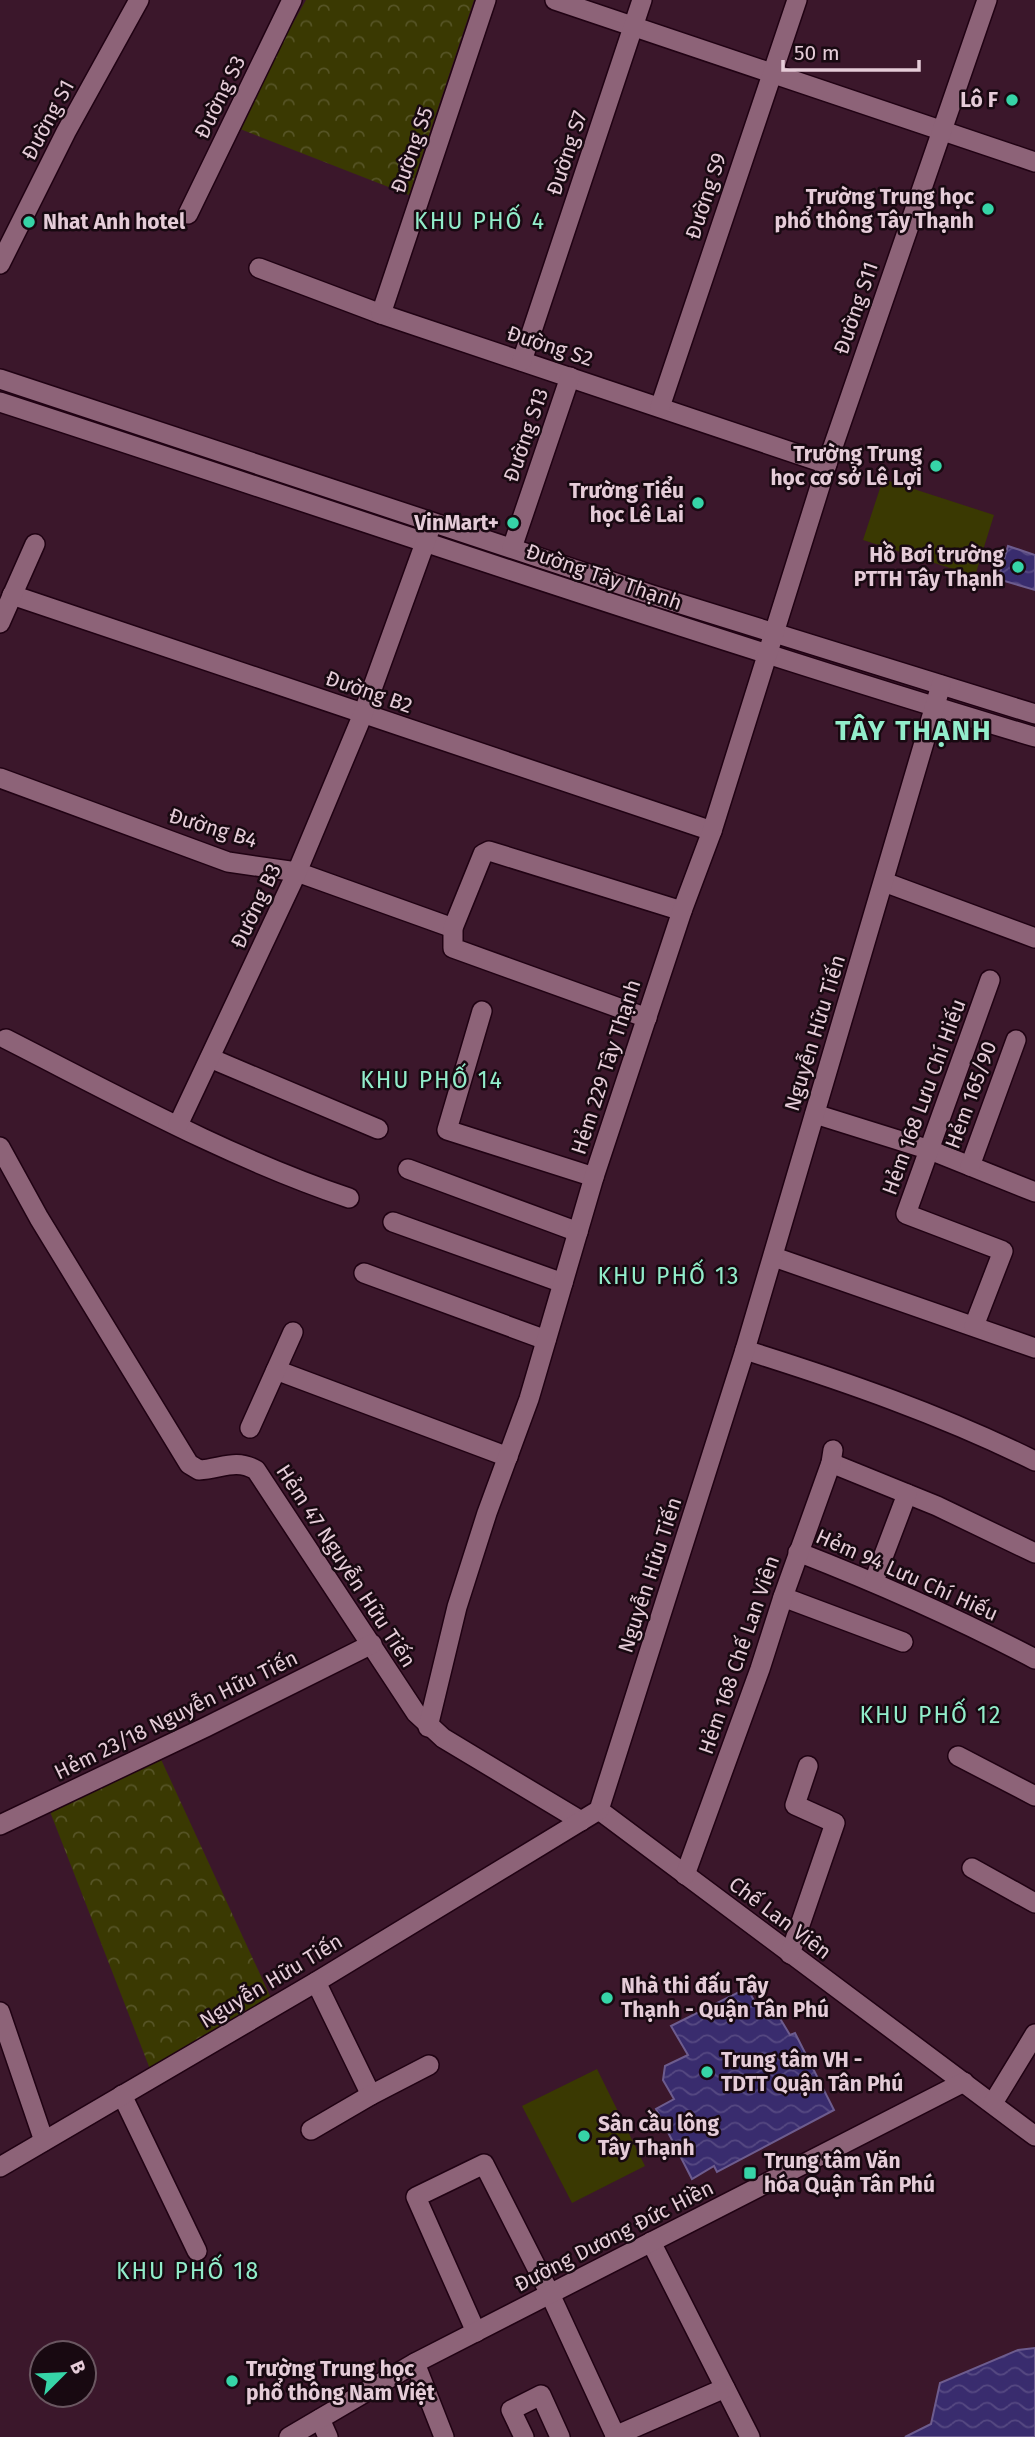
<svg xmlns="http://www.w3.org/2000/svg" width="1035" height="2437" font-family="'Fira Sans',sans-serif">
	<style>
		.forest { fill: url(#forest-crowns) }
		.garden { fill: #3a3902 }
		.water { fill: url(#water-waves); stroke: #6d5c8e; stroke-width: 2 }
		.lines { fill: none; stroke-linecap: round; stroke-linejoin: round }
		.minor-casing { stroke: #200213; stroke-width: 22 }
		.minor { stroke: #8d6378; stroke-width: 19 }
		.poi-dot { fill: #36d4a7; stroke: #180911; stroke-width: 2.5 }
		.labels { text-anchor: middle; stroke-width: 5; stroke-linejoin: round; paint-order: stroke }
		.street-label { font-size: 21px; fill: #e5ccd8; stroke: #180911 }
		.poi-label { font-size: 21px; font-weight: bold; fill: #e5ccd8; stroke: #180911; text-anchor: end }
		.neighbourhood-label { font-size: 23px; letter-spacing: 2px; fill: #92edcb; stroke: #180911 }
		.district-label { font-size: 28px; font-weight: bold; letter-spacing: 2px; fill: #92edcb; stroke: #180911 }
	</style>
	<defs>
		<pattern id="forest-crowns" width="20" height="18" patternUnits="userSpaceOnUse" patternTransform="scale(1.75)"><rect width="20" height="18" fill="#3a3902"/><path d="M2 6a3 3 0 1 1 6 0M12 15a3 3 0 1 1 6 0" fill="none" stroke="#565426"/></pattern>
		<pattern id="water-waves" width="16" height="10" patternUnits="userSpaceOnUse" patternTransform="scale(1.75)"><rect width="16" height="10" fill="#392c6e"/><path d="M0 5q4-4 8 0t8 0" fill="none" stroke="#564982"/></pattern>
	</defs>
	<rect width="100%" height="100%" fill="#3b172b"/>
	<g class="forest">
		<polygon points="306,0 474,0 409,195 235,127"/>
		<polygon points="159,1755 271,1998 150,2069 49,1809"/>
	</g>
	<g class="garden">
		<polygon points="883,479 994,515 975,576 863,540"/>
		<polygon points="597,2069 645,2166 572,2203 522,2106"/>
	</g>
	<g class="water">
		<polygon points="1008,546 1035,555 1035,590 998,579"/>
		<polygon points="747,1988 760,2011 773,2007 790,2035 795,2033 834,2110 717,2172 714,2166 692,2179 656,2109 674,2099 663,2080 665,2066 688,2055 671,2026"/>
		<polygon points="1035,2348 1035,2437 905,2437 931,2424 940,2383 1018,2350"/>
	</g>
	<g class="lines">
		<defs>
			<g id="minor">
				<polyline points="555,0 1035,162"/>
				<polyline points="188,214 292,0"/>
				<polyline points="0,264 66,132 139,0"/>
				<polyline points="259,268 381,314 827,464"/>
				<polyline points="381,314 486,0"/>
				<polyline points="522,361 642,0"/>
				<polyline points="0,379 652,595 1035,714"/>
				<path d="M0,402C345,514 688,633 1035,737"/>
				<polyline points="660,407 797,0"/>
				<polyline points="512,548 570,377"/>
				<polyline points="12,595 712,831"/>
				<polyline points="0,623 35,544"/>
				<polyline points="0,778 228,862 297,872 453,928"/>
				<polyline points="884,882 1035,938"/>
				<polyline points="482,1011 447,1130 594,1177"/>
				<polyline points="647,1018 453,948 453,928 483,854 489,851 682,911"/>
				<path d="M6,1039C118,1096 230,1158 349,1198"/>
				<polyline points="210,1058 378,1129"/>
				<polyline points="815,1114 930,1150 1035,1192"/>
				<polyline points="178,1125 297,872 363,714 430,529"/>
				<path d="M0,1147L39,1218L189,1464L199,1470C221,1469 235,1458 256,1470L416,1713L443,1738L581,1821"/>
				<polyline points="970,1166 1016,1040"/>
				<polyline points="408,1169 578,1232"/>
				<polyline points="393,1222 563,1283"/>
				<polyline points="774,1257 1035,1348"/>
				<polyline points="364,1273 546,1340"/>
				<polyline points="974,1326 1003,1251 906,1214 990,980"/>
				<path d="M745,1350C844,1381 942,1415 1035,1461"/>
				<polyline points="276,1370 508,1457"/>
				<polyline points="250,1428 293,1332"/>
				<polyline points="831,1463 937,1506 1035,1553"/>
				<path d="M798,1552C880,1584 957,1618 1035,1659"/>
				<polyline points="874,1581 907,1494"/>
				<polyline points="783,1597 903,1642"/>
				<polyline points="428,1727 457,1607 487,1513 529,1399 594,1177 682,911 712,831 827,464 987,0"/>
				<polyline points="958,1756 1035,1796"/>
				<polyline points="599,1810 1035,2136"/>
				<polyline points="0,1825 206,1727 372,1644"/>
				<polyline points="972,1868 1035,1903"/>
				<polyline points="685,1875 760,1669 783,1597 831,1463 833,1450"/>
				<polyline points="790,1954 835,1823 795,1805 808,1766"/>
				<polyline points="316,1982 371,2095"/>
				<polyline points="0,2012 44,2141"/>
				<polyline points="122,2095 197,2251"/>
				<polyline points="993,2103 1035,2034"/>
				<polyline points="311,2130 371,2095 429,2065"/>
				<polyline points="0,2167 316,1982 599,1810 745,1350 941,685"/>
				<polyline points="651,2242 750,2437"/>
				<polyline points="476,2332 416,2197 484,2164 550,2294 616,2437"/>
				<polyline points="415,2363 444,2437"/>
				<polyline points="320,2419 328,2437"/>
				<polyline points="615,2436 725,2388"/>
				<polyline points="289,2437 415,2363 964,2082"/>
				<polyline points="524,2437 511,2410 541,2395 560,2437"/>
			</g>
		</defs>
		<use href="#minor" class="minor-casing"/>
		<use href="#minor" class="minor"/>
	</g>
	<g class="poi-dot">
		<circle cx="1012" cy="100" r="7"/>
		<circle cx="988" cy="209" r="7"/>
		<circle cx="29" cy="222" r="7"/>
		<circle cx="936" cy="466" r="7"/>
		<circle cx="698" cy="503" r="7"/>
		<circle cx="513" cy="523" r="7"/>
		<circle cx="1018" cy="567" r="7"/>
		<circle cx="607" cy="1998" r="7"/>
		<circle cx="707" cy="2072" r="7"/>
		<circle cx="584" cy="2136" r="7"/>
		<rect x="743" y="2166" width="14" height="14" rx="3.5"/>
		<circle cx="232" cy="2381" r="7"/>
	</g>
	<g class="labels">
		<g class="street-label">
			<text transform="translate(220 97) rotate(-64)" y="7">Đường S3</text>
			<text transform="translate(48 120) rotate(-62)" y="7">Đường S1</text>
			<text transform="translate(412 150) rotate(-71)" y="7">Đường S5</text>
			<text transform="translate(567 153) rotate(-72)" y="7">Đường S7</text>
			<text transform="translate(706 196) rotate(-72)" y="7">Đường S9</text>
			<text transform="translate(856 308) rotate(-71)" y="7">Đường S11</text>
			<text transform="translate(550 346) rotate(18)" y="7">Đường S2</text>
			<text transform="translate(526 435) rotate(-71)" y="7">Đường S13</text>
			<text transform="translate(604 577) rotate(19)" y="7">Đường Tây Thạnh</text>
			<text transform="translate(369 692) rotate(19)" y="7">Đường B2</text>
			<text transform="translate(213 828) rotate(17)" y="7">Đường B4</text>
			<text transform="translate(256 906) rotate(-65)" y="7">Đường B3</text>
			<text transform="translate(815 1033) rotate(-73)" y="7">Nguyễn Hữu Tiến</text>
			<text transform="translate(606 1067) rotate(-72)" y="7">Hẻm 229 Tây Thạnh</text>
			<text transform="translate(971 1095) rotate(-70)" y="7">Hẻm 165/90</text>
			<text transform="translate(924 1097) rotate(-70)" y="7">Hẻm 168 Lưu Chí Hiếu</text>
			<text transform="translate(346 1566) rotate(57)" y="7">Hẻm 47 Nguyễn Hữu Tiến</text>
			<text transform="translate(650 1575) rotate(-72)" y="7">Nguyễn Hữu Tiến</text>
			<text transform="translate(907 1575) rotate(24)" y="7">Hẻm 94 Lưu Chí Hiếu</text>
			<text transform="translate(739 1655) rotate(-71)" y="7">Hẻm 168 Chế Lan Viên</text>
			<text transform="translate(176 1715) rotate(-26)" y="7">Hẻm 23/18 Nguyễn Hữu Tiến</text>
			<text transform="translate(780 1918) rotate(37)" y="7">Chế Lan Viên</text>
			<text transform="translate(271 1981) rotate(-31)" y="7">Nguyễn Hữu Tiến</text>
			<text transform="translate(614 2236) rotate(-27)" y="7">Đường Dương Đức Hiền</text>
		</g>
		<g class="poi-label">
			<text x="998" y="107">Lô F</text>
			<text x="974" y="204">Trường Trung học<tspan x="974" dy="24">phổ thông Tây Thạnh</tspan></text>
			<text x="43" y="229" text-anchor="start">Nhat Anh hotel</text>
			<text x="922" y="461">Trường Trung<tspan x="922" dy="24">học cơ sở Lê Lợi</tspan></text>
			<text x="684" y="498">Trường Tiểu<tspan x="684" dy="24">học Lê Lai</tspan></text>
			<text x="499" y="530">VinMart+</text>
			<text x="1004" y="562">Hồ Bơi trường<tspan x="1004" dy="24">PTTH Tây Thạnh</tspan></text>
			<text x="621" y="1993" text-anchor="start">Nhà thi đấu Tây<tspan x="621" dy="24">Thạnh - Quận Tân Phú</tspan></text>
			<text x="721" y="2067" text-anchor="start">Trung tâm VH -<tspan x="721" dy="24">TDTT Quận Tân Phú</tspan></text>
			<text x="598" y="2131" text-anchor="start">Sân cầu lông<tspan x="598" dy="24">Tây Thạnh</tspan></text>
			<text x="764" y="2168" text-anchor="start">Trung tâm Văn<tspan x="764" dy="24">hóa Quận Tân Phú</tspan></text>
			<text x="246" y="2376" text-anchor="start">Trường Trung học<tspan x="246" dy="24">phổ thông Nam Việt</tspan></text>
		</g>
		<g class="neighbourhood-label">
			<text x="480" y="229">KHU PHỐ 4</text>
			<text x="432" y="1088">KHU PHỐ 14</text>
			<text x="669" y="1284">KHU PHỐ 13</text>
			<text x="931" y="1723">KHU PHỐ 12</text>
			<text x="188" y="2279">KHU PHỐ 18</text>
		</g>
		<g class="district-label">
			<text x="914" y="740">TÂY THẠNH</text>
		</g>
	</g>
	<g transform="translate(63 2374) rotate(66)"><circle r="33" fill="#180911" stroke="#6a5761" stroke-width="2"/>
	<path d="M0-5L12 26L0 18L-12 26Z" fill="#36d4a7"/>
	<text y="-10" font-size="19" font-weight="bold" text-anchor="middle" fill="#e5ccd8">B</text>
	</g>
	<path d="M783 60v10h136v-10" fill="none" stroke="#e5ccd8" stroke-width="3.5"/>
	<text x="794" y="60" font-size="21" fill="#e5ccd8" stroke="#180911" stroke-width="5" paint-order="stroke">50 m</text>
</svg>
